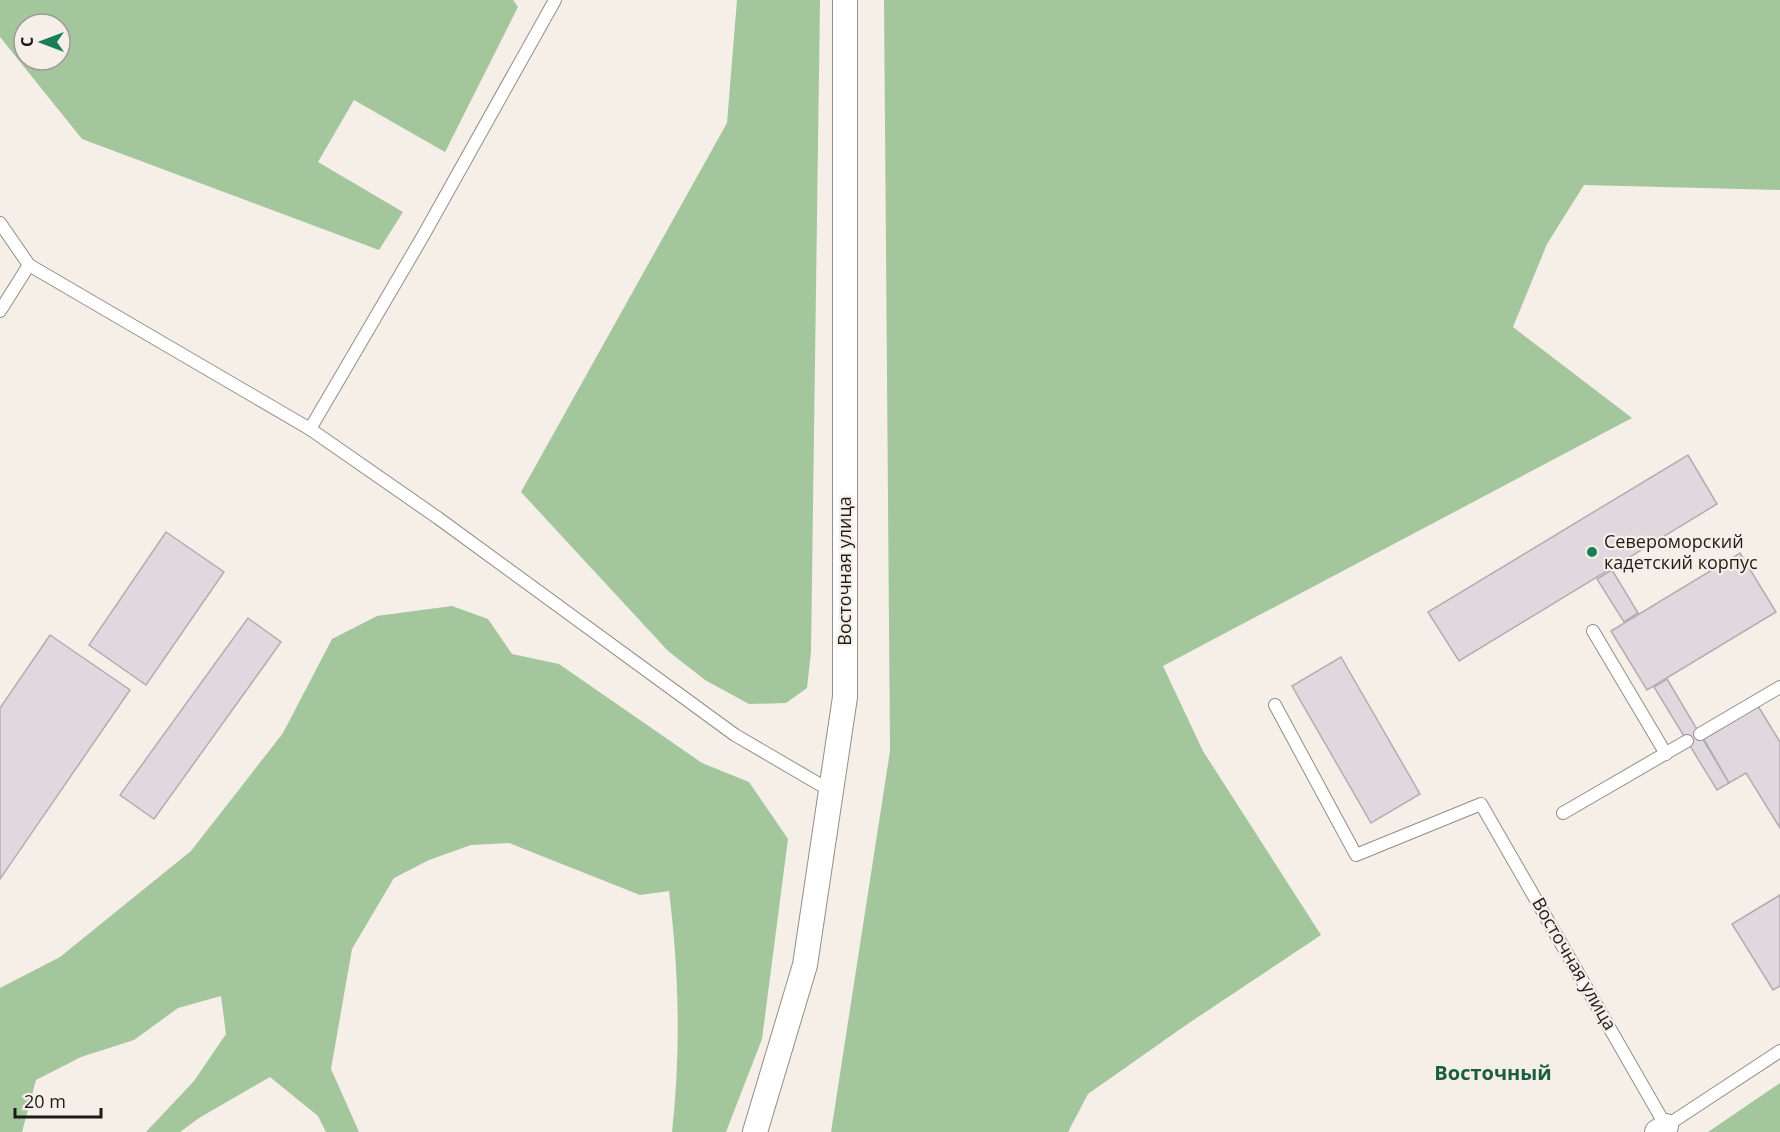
<svg xmlns="http://www.w3.org/2000/svg" width="1780" height="1132" font-family="'Open Sans',sans-serif">
	<style>
		.forest { fill: #a3c69d; fill-rule: evenodd }
		.building { fill: #e0d8df; stroke: #b3acb2; stroke-width: 1.5 }
		.lines { fill: none; stroke-linecap: round; stroke-linejoin: round }
		.service-casing { stroke: #938e87; stroke-width: 14 }
		.minor-casing { stroke: #938e87; stroke-width: 26 }
		.service { stroke: #fff; stroke-width: 12 }
		.minor { stroke: #fff; stroke-width: 24 }
		.poi-dot { fill: #197e57; stroke: #f5efe8; stroke-width: 2 }
		.labels { text-anchor: middle; stroke-width: 4.5; stroke-linejoin: round; paint-order: stroke }
		.poi-label { font-size: 18px; fill: #1d1b18; stroke: #f5efe8; text-anchor: start }
		.street-label { font-size: 18px; fill: #1d1b18; stroke: #f5efe8 }
		.neighbourhood-label { font-size: 20px; font-weight: bold; fill: #1b5d41; stroke: #f5efe8 }
	</style>
	<rect width="100%" height="100%" fill="#f5efe8"/>
	<g class="forest">
		<path d="M0,0H513L518,7L445,152L354,100L318,162L403,212L379,250L82,139L0,37ZM24,24H60V60H24Z"/>
		<polygon points="737,0 820,0 811,652 807,688 786,703 749,704 705,680 668,651 521,492 727,123"/>
		<polygon points="884,0 1780,0 1780,190 1584,185 1547,244 1513,327 1632,418 1163,666 1203,751 1321,935 1186,1025 1088,1094 1068,1132 831,1132 890,751"/>
		<path d="M452,606L488,619L512,654L559,664L702,763L749,782L788,839L762,1039L726,1132H672C681,1051 679,972 669,891L640,895L509,843L471,845L429,860L394,878L352,949L331,1069L359,1132H326L318,1116L270,1077L199,1118L180,1132H146L194,1081L226,1034L221,996L178,1008L134,1040L81,1057L36,1080L22,1132H0V988L60,957L191,851L283,733L332,639L377,616Z"/>
		<polygon points="1780,1083 1780,1132 1708,1132"/>
	</g>
	<g class="building">
		<polygon points="1688,455 1717,504 1459,661 1428,612"/>
		<polygon points="166,532 224,572 146,685 89,645"/>
		<polygon points="1740,553 1776,612 1647,690 1611,631"/>
		<polygon points="1612,570 1638,613 1624,622 1597,579"/>
		<polygon points="248,618 281,642 154,819 120,795"/>
		<polygon points="50,635 130,690 0,879 0,708"/>
		<polygon points="1341,657 1420,794 1371,823 1292,686"/>
		<polygon points="1667,679 1729,783 1717,790 1654,687"/>
		<polygon points="1758,706 1780,742 1780,828 1746,773 1729,783 1704,739"/>
		<polygon points="1780,895 1780,986 1773,990 1732,924"/>
	</g>
	<g class="lines">
		<defs>
			<g id="service">
				<polyline points="0,223 29,265"/>
				<polyline points="0,311 29,265 310,429 438,518 735,735 831,791"/>
				<polyline points="310,429 423,236 555,0"/>
				<polyline points="1593,631 1666,754"/>
				<polyline points="1275,705 1356,855 1481,804 1667,1128"/>
				<polyline points="1700,734 1780,687"/>
				<polyline points="1563,813 1687,741"/>
				<polyline points="1666,1126 1780,1051"/>
			</g>
			<g id="minor">
				<polyline points="755,1132 805,965 845,697 845,0"/>
				<polyline points="1657,1132 1666,1126"/>
			</g>
		</defs>
		<use href="#service" class="service-casing"/>
		<use href="#minor" class="minor-casing"/>
		<use href="#service" class="service"/>
		<use href="#minor" class="minor"/>
	</g>
	<circle class="poi-dot" cx="1592" cy="552" r="6"/>
	<g class="labels">
		<g class="poi-label">
			<text x="1604" y="548">Североморский<tspan x="1604" dy="21">кадетский корпус</tspan></text>
		</g>
		<g class="street-label">
			<text transform="translate(845 571) rotate(-90)" y="6">Восточная улица</text>
			<text transform="translate(1574 964) rotate(60)" y="6">Восточная улица</text>
		</g>
		<g class="neighbourhood-label">
			<text x="1493" y="1080">Восточный</text>
		</g>
	</g>
	<g transform="translate(42 42) rotate(270)"><circle r="28" fill="#f5efe8" stroke="#9f9a95" stroke-width="1.5"/>
	<path d="M0-4.5L10 22L0 15L-10 22Z" fill="#197e57"/>
	<text y="-9" font-size="16" font-weight="bold" text-anchor="middle" fill="#1d1b18">С</text>
	</g>
	<path d="M15 1108v9h86v-9" fill="none" stroke="#1d1b18" stroke-width="3"/>
	<text x="24" y="1108" font-size="18" fill="#1d1b18" stroke="#f5efe8" stroke-width="4.5" paint-order="stroke">20 m</text>
</svg>
